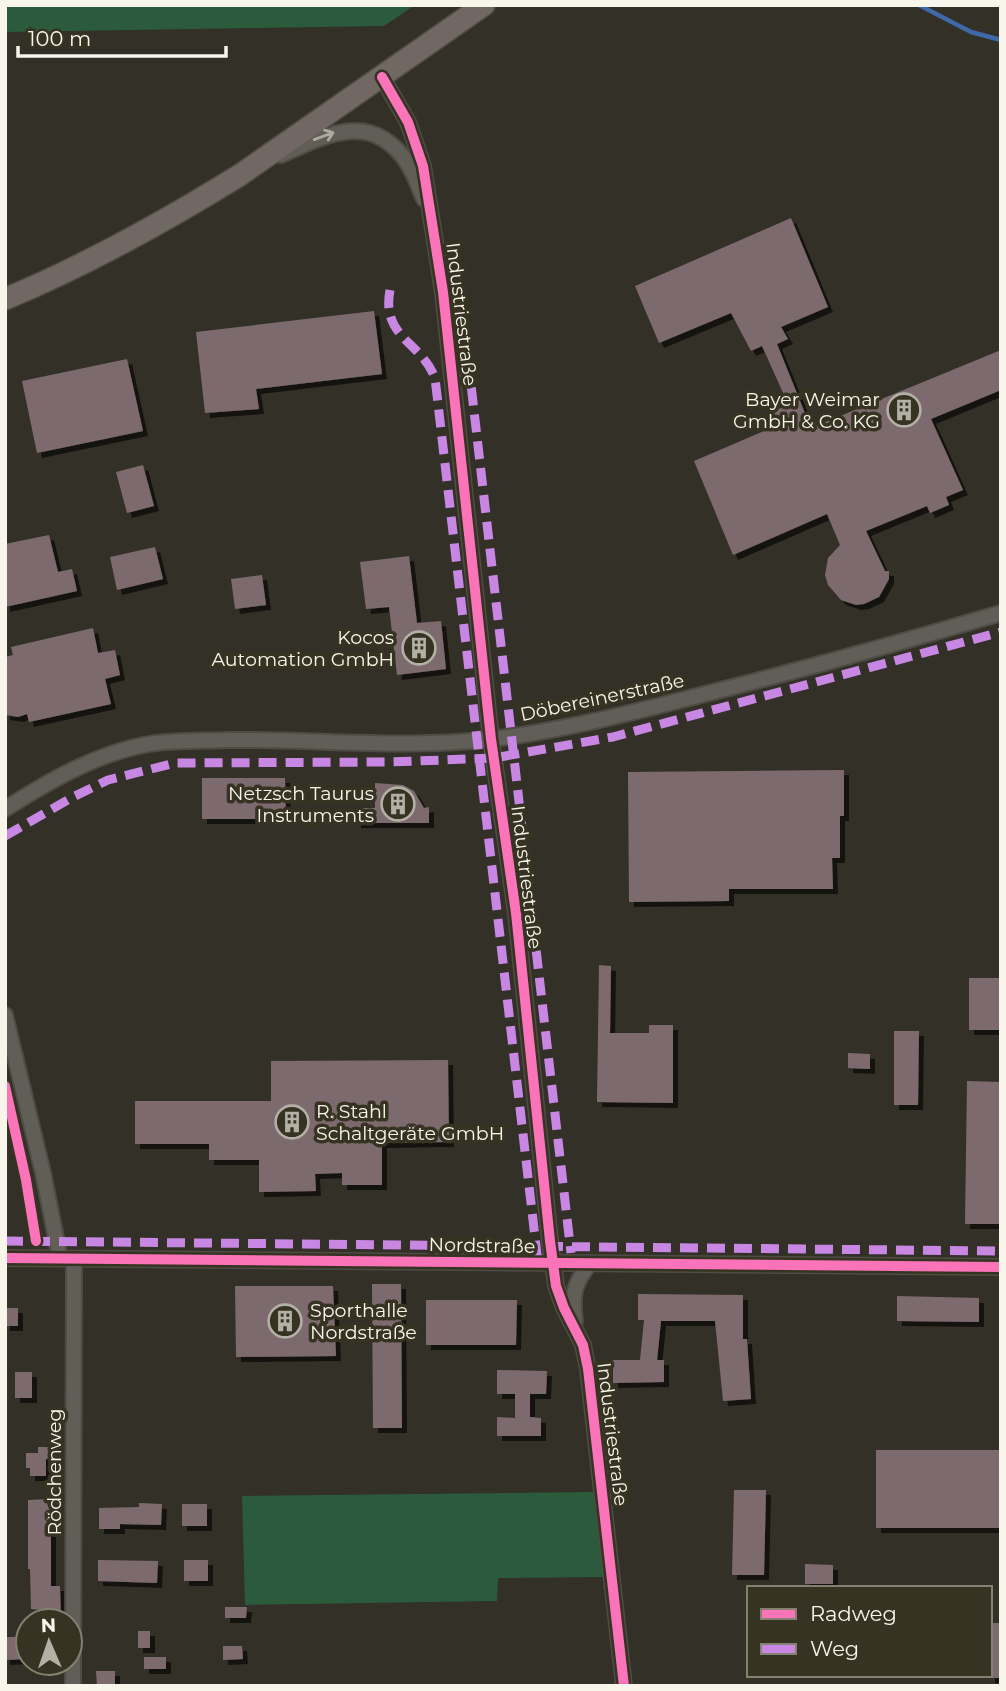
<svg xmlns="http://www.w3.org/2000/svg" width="1006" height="1691" font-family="Montserrat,sans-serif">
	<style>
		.green { fill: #2b5a3c }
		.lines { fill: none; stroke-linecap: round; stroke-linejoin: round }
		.stream { stroke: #3f68a8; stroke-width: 4.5 }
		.building { fill: #7d6b6e; filter: url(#shadow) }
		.street-casing { stroke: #4e4c45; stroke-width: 18 }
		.primary-casing { stroke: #4e4c45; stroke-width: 24 }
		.street { stroke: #605e57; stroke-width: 14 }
		.primary { stroke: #716863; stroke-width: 21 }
		.quiet { stroke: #c787e3; stroke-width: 9; stroke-dasharray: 18 9; stroke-linecap: butt }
		.cycleway-casing { stroke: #373322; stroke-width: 15 }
		.cycleway { stroke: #fb73b8; stroke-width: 10 }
		.oneway { stroke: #acaaa1 }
		.labels { text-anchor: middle; stroke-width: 7; stroke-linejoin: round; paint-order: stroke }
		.street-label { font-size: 19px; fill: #f8f5eb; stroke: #373322 }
		.poi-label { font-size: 19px; fill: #f8f5eb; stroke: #373322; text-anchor: end }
	</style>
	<defs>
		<filter id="shadow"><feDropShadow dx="5" dy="5" stdDeviation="0" flood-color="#0009"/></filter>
	</defs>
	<rect width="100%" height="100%" fill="#323027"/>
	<g class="green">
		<polygon points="5,5 415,5 384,26 5,32"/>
		<polygon points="593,1492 604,1577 498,1578 497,1601 245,1605 242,1496"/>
	</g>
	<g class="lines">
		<polyline class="stream" points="919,5 971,32 1001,40"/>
	</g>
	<g class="building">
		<polygon points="791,218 828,307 781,327 788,339 777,344 811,428 1001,350 1001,390 931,419 963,490 946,497 949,505 930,513 927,506 866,531 885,571 889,571 889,579 879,597 864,604 856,605 841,600 828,585 825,575 828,558 840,545 827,514 733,555 694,461 778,425 772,413 788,404 762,346 751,351 731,313 659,343 635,286"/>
		<polygon points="374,311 382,374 256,389 259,409 205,413 196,332"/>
		<polygon points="127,359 143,431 37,453 22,381"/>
		<polygon points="143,465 154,506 127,513 116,472"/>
		<polygon points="49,535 58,572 72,569 77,591 5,607 5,544"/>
		<polygon points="155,547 163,579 117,590 110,557"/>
		<polygon points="409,556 417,623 441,621 446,669 397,675 389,607 366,609 360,562"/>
		<polygon points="262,575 266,605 235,609 231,579"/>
		<polygon points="93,628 98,653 115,650 120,675 105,679 111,704 29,722 27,714 18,717 5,715 5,657 13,655 11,647"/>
		<polygon points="844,770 844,816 840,816 840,858 832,858 833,889 729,889 729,901 629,902 628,772"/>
		<polygon points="202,778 285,778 286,819 202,819"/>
		<polygon points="375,783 403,785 414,791 424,808 429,807 429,823 356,823 356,808 375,808"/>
		<polygon points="599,965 611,966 610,1033 649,1033 649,1025 673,1025 673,1103 597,1102"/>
		<rect x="969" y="978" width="32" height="52"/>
		<polygon points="894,1031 919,1031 918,1105 894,1105"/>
		<polygon points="848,1053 870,1054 870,1069 848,1068"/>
		<polygon points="448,1060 449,1142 382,1143 382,1185 342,1185 342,1173 315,1174 316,1191 259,1192 259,1160 209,1160 209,1144 135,1144 135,1101 271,1101 271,1061"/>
		<polygon points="967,1081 1001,1082 1001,1224 965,1224"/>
		<polygon points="372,1284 401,1284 402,1428 373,1428"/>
		<polygon points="235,1286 333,1286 336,1356 236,1357"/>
		<polygon points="638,1294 743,1295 743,1339 747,1339 751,1399 723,1401 715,1321 661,1321 657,1360 664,1360 664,1382 613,1383 613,1360 640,1360 644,1320 638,1320"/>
		<polygon points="897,1296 979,1298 979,1322 897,1321"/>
		<polygon points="426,1300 517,1300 516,1345 426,1345"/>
		<rect x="5" y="1308" width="13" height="18"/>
		<polygon points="497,1370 547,1371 546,1394 530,1394 530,1417 541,1418 541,1436 497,1436 497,1417 515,1418 515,1394 497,1394"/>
		<rect x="15" y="1372" width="17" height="26"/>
		<polygon points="38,1447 55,1447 55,1459 46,1459 46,1476 30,1476 30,1468 26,1468 26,1453 38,1453"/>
		<rect x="876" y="1450" width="125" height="78"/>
		<polygon points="734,1490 766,1490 764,1575 732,1575"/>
		<polygon points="51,1499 51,1586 60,1586 61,1621 40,1621 41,1610 31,1609 30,1569 28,1569 28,1500"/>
		<polygon points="139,1503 162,1504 161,1525 120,1524 120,1529 99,1529 99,1508 139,1507"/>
		<rect x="182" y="1504" width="25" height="22"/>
		<polygon points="98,1560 158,1561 157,1583 98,1581"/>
		<rect x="184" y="1560" width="24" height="21"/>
		<polygon points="805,1564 833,1565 833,1584 805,1584"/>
		<polygon points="225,1607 247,1607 246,1618 225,1618"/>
		<rect x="990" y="1623" width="11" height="55"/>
		<rect x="138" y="1631" width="12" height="17"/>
		<polygon points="5,1637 22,1637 23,1642 28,1642 28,1659 5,1660"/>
		<polygon points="223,1646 242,1646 243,1659 223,1660"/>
		<rect x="144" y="1657" width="22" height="12"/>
		<polygon points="96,1671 115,1671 115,1686 97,1686"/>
	</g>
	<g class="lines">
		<defs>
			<g id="street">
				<polyline points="382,77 408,122 423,166 443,292 491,739 516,913 550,1241 556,1286 564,1308 583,1345 588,1369 624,1686"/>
				<path d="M281,155C327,134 373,110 408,164C415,175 419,188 424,199"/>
				<path d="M5,809C49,781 97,753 149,744C174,740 202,741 228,740C316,739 405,749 493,739C565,730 635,712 705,694C804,669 903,642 1001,613"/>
				<polyline points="5,1015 43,1173 60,1258"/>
				<polyline points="5,1258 1001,1267"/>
				<path d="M575,1321C572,1295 573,1285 590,1263"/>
				<polyline points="73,1686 74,1259"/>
			</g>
			<path id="primary" d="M5,299C87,265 164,222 240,175L484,5"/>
		</defs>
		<use href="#street" class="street-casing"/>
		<use href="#primary" class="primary-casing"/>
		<use href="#street" class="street"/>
		<use href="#primary" class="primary"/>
		<g class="quiet">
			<path d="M390,290C381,338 421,341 435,378L538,1263"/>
			<polyline points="452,312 464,324 571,1253"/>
			<polyline points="5,836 73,797 108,780 175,763 390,762 494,758 613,737 1001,632"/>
			<polyline points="5,1241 1001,1251"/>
		</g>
		<defs>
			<g id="cycleway">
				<polyline points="382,77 408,122 423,166 443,292 491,739 516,913 550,1241 556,1286 564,1308 583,1345 588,1369 624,1686"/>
				<polyline points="5,1086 26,1180 36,1241"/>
				<polyline points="5,1258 1001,1267"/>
			</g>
		</defs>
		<use href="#cycleway" class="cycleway-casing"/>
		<use href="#cycleway" class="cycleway"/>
	</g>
	<defs><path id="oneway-shaft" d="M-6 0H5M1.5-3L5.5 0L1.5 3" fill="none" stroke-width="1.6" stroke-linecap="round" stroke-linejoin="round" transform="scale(1.75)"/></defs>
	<use class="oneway" href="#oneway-shaft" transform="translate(324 136) rotate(-20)"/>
	<defs>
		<symbol id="building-ring" viewBox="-11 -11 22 22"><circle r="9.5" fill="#373322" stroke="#b3b0a6" stroke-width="1.5"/><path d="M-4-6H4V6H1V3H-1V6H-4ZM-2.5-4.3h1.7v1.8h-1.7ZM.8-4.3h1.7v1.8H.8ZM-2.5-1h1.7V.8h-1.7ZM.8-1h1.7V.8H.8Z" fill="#b3b0a6"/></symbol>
	</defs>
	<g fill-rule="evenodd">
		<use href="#building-ring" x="885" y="391" width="38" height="38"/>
		<use href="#building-ring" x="400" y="629" width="38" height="38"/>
		<use href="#building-ring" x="379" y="785" width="38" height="38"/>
		<use href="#building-ring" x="273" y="1103" width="38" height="38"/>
		<use href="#building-ring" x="266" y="1302" width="38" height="38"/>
	</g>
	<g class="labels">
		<g class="street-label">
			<text transform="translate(462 314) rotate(83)" y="7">Industriestraße</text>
			<text transform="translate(602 697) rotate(-12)" y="7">Döbereinerstraße</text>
			<text transform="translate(527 877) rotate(83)" y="7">Industriestraße</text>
			<text transform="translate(482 1245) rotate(1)" y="7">Nordstraße</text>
			<text transform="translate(613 1434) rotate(83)" y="7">Industriestraße</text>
			<text transform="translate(54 1472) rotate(-90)" y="7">Rödchenweg</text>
		</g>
		<g class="poi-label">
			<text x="880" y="406">Bayer Weimar<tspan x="880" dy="22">GmbH &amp; Co. KG</tspan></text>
			<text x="394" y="644">Kocos<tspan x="394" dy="22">Automation GmbH</tspan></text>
			<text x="374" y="800">Netzsch Taurus<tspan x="374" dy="22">Instruments</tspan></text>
			<text x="316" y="1118" text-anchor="start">R. Stahl<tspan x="316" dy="22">Schaltgeräte GmbH</tspan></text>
			<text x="310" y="1317" text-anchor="start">Sporthalle<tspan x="310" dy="22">Nordstraße</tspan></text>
		</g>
	</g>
	<rect width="1006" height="1691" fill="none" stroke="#f8f5eb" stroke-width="14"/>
	<rect x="747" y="1586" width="245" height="91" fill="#373322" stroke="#848172" stroke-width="2"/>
	<rect x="761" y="1609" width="35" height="10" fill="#fb73b8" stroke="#848172" stroke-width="2"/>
	<text x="810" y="1621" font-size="21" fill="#f8f5eb">Radweg</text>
	<rect x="761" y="1644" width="35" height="10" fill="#c787e3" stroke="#848172" stroke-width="2"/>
	<text x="810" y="1656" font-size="21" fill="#f8f5eb">Weg</text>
	<g transform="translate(49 1642) rotate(358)"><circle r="33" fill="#373322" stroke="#848172" stroke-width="2"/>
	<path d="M0-5L12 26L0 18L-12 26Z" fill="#b3b0a6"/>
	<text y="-10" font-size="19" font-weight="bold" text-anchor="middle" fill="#f8f5eb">N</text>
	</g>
	<path d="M18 46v10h208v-10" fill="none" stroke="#f8f5eb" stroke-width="3.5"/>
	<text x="28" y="46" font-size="21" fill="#f8f5eb" stroke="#373322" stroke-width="5" paint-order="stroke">100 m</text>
</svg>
